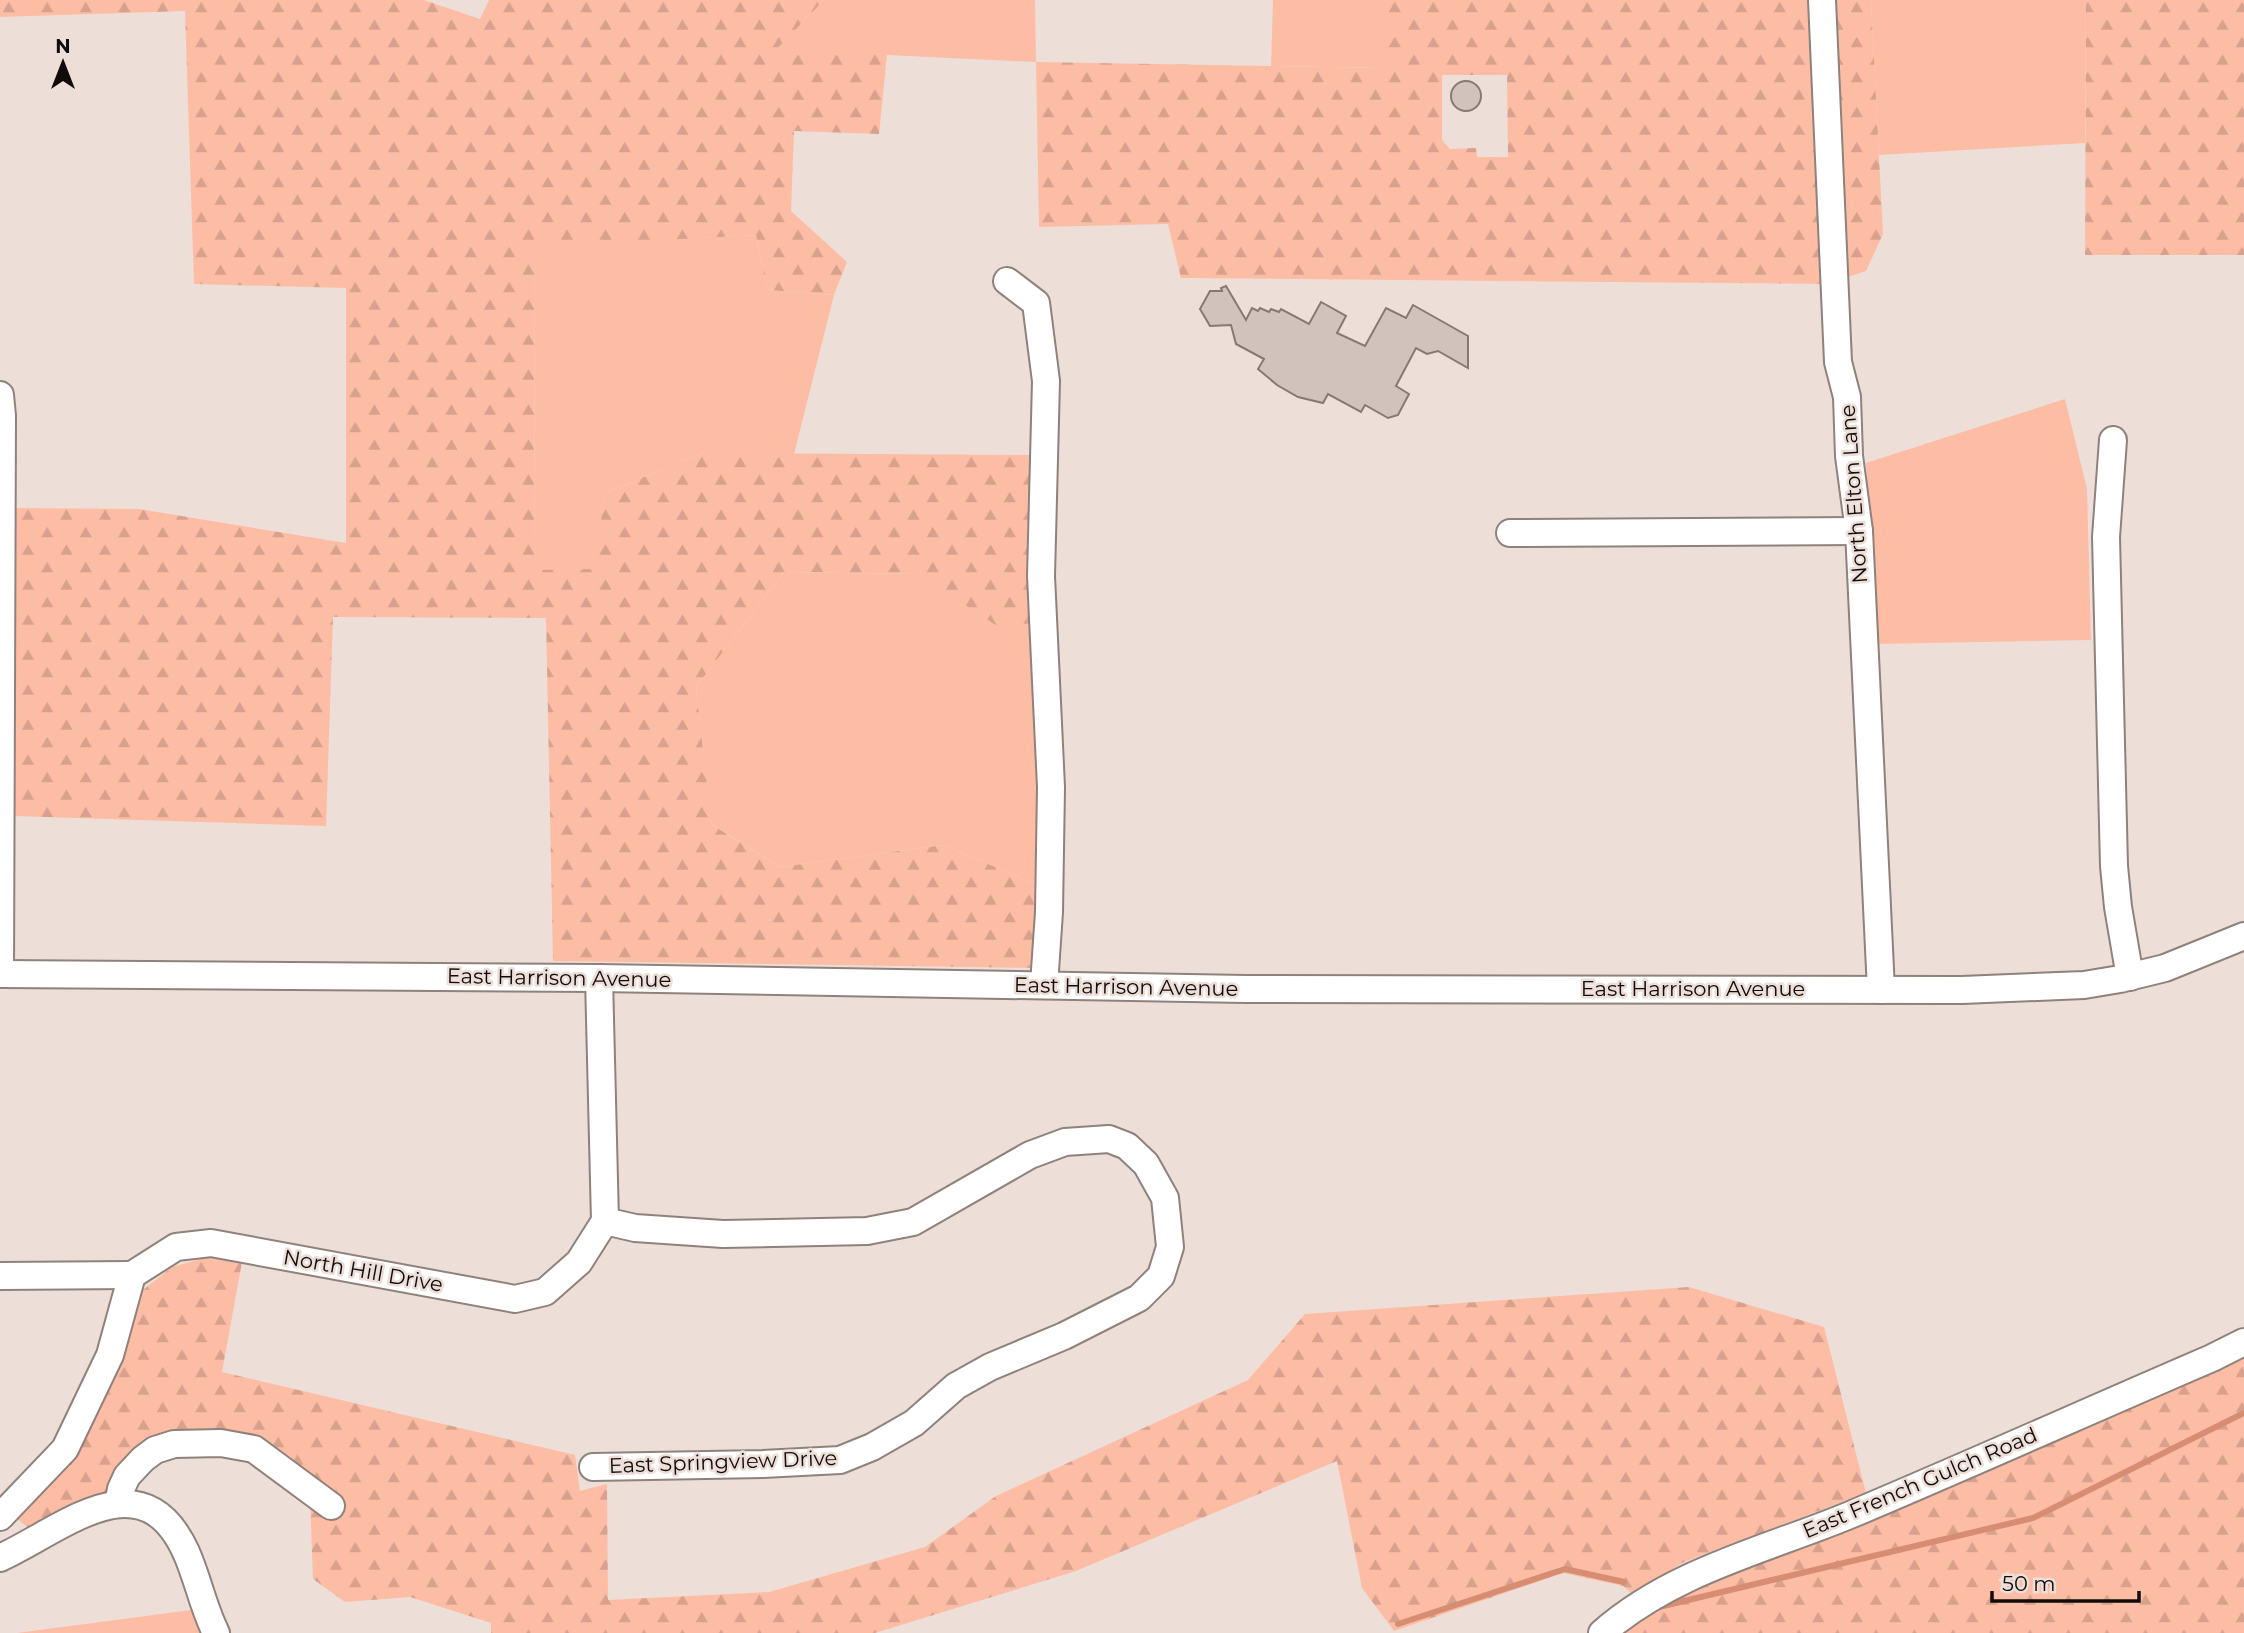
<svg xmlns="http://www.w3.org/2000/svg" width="2244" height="1633" font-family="Montserrat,sans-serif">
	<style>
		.grass { fill: #fdbda5 }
		.forest { fill: url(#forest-firs); fill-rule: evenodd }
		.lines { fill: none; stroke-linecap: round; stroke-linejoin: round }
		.stream { stroke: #d68d71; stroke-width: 6 }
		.building { fill: #d2c2bc; stroke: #867872; stroke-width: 2 }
		.minor-casing { stroke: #8f817b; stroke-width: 30 }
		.minor { stroke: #fff; stroke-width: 26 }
		.labels { text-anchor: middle; stroke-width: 5; stroke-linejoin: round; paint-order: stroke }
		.street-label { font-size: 21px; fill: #110c0a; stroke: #eeded8 }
	</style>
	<defs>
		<pattern id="forest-firs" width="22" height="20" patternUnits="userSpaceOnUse" patternTransform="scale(1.75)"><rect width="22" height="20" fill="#fdbda5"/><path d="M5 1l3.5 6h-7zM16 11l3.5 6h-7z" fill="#d8a18d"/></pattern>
	</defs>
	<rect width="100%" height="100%" fill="#eeded8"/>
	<g class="grass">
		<polygon points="824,0 1035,0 1036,62 887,55 770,55"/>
		<polygon points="1273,0 1383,0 1384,68 1271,66"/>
		<polygon points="1871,0 2086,0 2085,143 1879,155"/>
		<polygon points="756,235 767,290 834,295 794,454 703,453 605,493 595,569 534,571 535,246"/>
		<polygon points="2065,399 2087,489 2091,640 1874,644 1866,463"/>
		<polygon points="784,572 919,574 997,625 1036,623 1038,885 943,845 780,867 710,823 696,687"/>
		<polygon points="191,1610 203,1633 17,1633"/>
	</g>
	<g class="forest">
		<polygon points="0,0 424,0 480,19 489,0 824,0 771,55 887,55 879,134 794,131 791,211 847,262 834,295 767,290 756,235 535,247 534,570 594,569 605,493 703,453 1035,455 1036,623 997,626 918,574 784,572 696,687 711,824 780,867 943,845 1038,885 1037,968 553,961 546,618 333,617 326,826 14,816 12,508 139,509 346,543 346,288 194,284 185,11 0,17"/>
		<path d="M1383,0H1871L1883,234L1866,271L1827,284L1181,278L1168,224L1039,227L1036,62L1383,68ZM1442,75H1507L1508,157H1477L1476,148L1450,149L1442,140Z"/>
		<polygon points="2086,0 2244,0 2244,255 2085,255"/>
		<polygon points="209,1257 242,1262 222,1372 575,1455 580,1491 607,1484 608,1600 769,1592 925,1547 996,1496 1248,1380 1305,1314 1689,1287 1824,1327 1866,1493 1684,1562 1631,1593 1623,1586 1563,1573 1394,1631 1362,1588 1337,1461 1076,1571 875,1633 491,1633 491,1623 410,1597 345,1602 313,1579 309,1473 255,1439 156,1440 111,1490 31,1530 16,1518 71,1450 143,1290 172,1267"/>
		<polygon points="2244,1359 2244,1633 1615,1633 1690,1587"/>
	</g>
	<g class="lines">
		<g class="stream">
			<polyline points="1659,1607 2033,1518 2244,1413"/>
			<polyline points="1398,1624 1565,1569 1624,1582"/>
		</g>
	</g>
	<g class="building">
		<circle cx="1466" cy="96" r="15"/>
		<polygon points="1226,286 1246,320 1252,308 1258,311 1260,308 1269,312 1271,309 1279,312 1281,309 1309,324 1321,302 1346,316 1337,333 1365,346 1386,308 1406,318 1413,305 1468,336 1468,368 1438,351 1427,354 1416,348 1396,386 1409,394 1398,415 1388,418 1365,405 1361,412 1328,394 1323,403 1298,397 1277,385 1258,369 1264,359 1236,344 1231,325 1210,326 1200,309 1210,291 1222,291 1221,288"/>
	</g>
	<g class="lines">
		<defs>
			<g id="minor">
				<polyline points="1822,0 1838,362 1847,397 1849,456 1859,531 1881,990"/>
				<polyline points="1007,281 1036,303 1046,381 1041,576 1051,787 1049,912 1044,985"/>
				<polyline points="0,395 2,416 0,974"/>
				<polyline points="2113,440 2106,537 2114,866 2118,907 2130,977"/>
				<polyline points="1510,533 1859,531"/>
				<polyline points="0,974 599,978 1246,989 1962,990 2084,985 2120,979 2165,968 2244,936"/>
				<polyline points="0,1276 132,1275"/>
				<polyline points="593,1467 763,1464 840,1460 872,1447 914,1423 956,1386 990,1367 1064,1336 1139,1298 1161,1276 1170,1247 1165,1198 1146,1164 1127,1146 1109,1139 1065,1142 1030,1155 913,1222 867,1231 723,1234 635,1228 605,1221"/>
				<polyline points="118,1504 121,1489 127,1476 143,1459 155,1450 174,1444 221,1443 254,1449 331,1506"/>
				<polyline points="0,1517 65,1449 110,1355 132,1275 176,1247 211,1243 515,1299 545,1292 579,1262 605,1221 599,978"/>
				<path d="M0,1558C63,1529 142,1456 186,1552C198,1579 203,1607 216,1633"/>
				<path d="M1602,1633C1673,1571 1765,1550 1850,1515C1971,1464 2091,1410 2212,1358L2244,1342"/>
			</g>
		</defs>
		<use href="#minor" class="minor-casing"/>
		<use href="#minor" class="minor"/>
	</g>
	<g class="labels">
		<g class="street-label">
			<text transform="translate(1854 494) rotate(-94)" y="7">North Elton Lane</text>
			<text transform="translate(559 978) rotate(1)" y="7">East Harrison Avenue</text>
			<text transform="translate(1126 987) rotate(1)" y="7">East Harrison Avenue</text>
			<text x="1693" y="996">East Harrison Avenue</text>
			<text transform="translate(363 1271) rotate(10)" y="7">North Hill Drive</text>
			<text transform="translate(723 1462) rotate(-2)" y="7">East Springview Drive</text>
			<text transform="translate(1920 1483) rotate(-23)" y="7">East French Gulch Road</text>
		</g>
	</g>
	<g transform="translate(63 63)" stroke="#eeded8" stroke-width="5" paint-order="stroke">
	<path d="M0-5L12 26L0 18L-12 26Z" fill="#110c0a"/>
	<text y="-10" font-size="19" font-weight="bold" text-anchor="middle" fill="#110c0a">N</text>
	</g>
	<path d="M1992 1591v10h147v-10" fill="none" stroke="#110c0a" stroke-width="3.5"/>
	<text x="2002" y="1591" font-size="21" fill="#110c0a" stroke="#eeded8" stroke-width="5" paint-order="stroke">50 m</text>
</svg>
